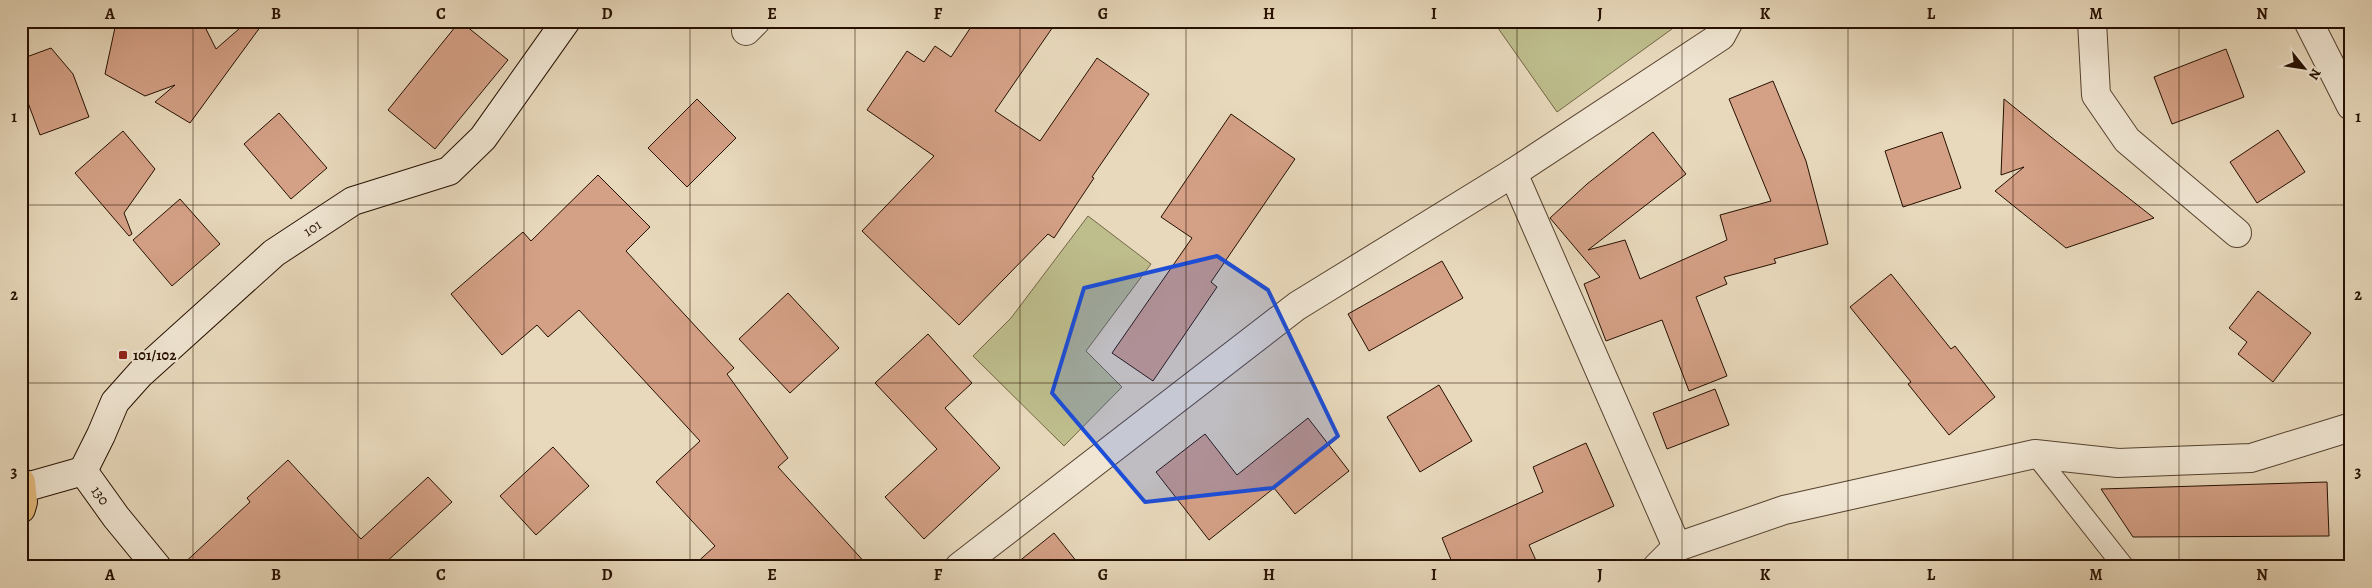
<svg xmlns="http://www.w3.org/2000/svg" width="2372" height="588" font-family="Alegreya,serif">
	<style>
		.green { fill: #bebd8c; stroke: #726646 }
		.building { fill: #d4a086; stroke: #261000 }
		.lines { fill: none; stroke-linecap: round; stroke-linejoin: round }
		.lane-casing { stroke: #56422f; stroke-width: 22 }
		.street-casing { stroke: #56422f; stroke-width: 30 }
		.secondary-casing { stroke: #261000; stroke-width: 30 }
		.highway-casing { stroke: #261000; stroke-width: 30 }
		.lane { stroke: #f0e6d3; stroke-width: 20 }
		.street { stroke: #f0e6d3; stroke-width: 28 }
		.secondary { stroke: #f0e6d3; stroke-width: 28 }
		.highway { stroke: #e4bc7e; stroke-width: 28 }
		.marked { fill: #1d4ed8; fill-opacity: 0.2; stroke: #1d4ed8; stroke-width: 4; stroke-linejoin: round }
		.grid { fill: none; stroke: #261000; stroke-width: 1; stroke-opacity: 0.55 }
		.poi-dot { fill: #8f2418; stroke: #f0e6d3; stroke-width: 2 }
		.labels { text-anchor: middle; stroke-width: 4.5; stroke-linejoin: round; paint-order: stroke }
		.street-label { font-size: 15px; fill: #261000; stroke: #f0e6d3 }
		.poi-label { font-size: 15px; font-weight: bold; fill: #261000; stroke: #f0e6d3; text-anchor: start }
		.neatline { fill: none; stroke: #261000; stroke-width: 2 }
		.grid-label { font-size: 16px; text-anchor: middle; font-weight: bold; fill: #261000 }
	</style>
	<rect width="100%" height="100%" fill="#e8d9bc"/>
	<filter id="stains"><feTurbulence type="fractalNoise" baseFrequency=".004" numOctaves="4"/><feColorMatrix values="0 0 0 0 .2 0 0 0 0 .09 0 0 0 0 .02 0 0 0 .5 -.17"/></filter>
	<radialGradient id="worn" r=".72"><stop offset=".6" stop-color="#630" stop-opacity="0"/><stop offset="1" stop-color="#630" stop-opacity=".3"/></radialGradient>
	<g class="green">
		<polygon points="1493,21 1683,21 1557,112"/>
		<polygon points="1088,216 1151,264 1086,351 1122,387 1064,446 973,356 1011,318"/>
	</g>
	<g class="building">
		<polygon points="202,21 216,49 248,21 256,21 261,26 190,123 155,102 175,85 145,96 105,74 116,23"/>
		<polygon points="460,21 508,60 435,149 388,110"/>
		<polygon points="975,21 1057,21 995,111 1040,141 1097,58 1149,94 1092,177 1094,178 1054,238 1048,234 959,325 862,231 934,156 867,110 907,51 924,62 935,46 951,57"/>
		<polygon points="51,48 73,74 89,117 40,135 21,84 21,59"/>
		<polygon points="2226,49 2244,97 2172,124 2154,77"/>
		<polygon points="1773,81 1806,161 1828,244 1774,259 1776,263 1724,277 1727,284 1696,297 1727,376 1689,391 1662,320 1606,341 1584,284 1600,277 1550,218 1587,184 1653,132 1686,174 1588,250 1625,240 1640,279 1727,240 1720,215 1771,201 1729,99"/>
		<polygon points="697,99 736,138 687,187 648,148"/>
		<polygon points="2004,99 2056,141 2154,218 2066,248 1995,191 2024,167 2001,175"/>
		<polygon points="279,113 327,168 291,199 244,144"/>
		<polygon points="1231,114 1295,159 1211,282 1217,287 1153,381 1112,353 1192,238 1161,217"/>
		<polygon points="2278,130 2305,172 2257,203 2230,162"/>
		<polygon points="123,131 155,169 124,213 132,234 129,236 75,173"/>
		<polygon points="1942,132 1961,188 1903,207 1885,151"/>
		<polygon points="598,175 650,227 626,251 734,368 727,374 788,458 778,467 869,567 692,567 715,546 656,482 700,441 579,310 548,337 537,325 502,355 451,294 523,232 531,241"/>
		<polygon points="180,199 220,244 172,286 133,240"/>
		<polygon points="1442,261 1463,298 1369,351 1348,314"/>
		<polygon points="1891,274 1951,349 1955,346 1995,397 1949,435 1908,384 1911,382 1850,307"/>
		<polygon points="2258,291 2311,333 2273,382 2238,354 2247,342 2229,328"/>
		<polygon points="788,293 839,348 790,393 739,339"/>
		<polygon points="928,334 972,383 945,408 1000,468 924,539 885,497 937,449 875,383"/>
		<polygon points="1439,385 1472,441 1420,472 1387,417"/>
		<polygon points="1715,389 1729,425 1667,449 1653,413"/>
		<polygon points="1308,418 1349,471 1295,514 1274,488 1209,540 1156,472 1205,434 1237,475"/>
		<polygon points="1586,443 1614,506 1529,545 1539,567 1454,567 1442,538 1543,492 1533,467"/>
		<polygon points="553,447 589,486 536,535 500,496"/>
		<polygon points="288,460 361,539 428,477 452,502 384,564 386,567 180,567 250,502 247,498"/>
		<polygon points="2327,482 2329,536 2133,537 2101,489"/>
		<polygon points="1054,533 1081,567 1012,567"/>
	</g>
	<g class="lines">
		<defs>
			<polyline id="lane" points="2035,454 2124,567"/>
			<g id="street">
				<polyline points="2092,21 2096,95 2127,140 2237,233"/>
				<polyline points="2308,21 2351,106"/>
				<polyline points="746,31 756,21"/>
				<polyline points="1513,173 1677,547"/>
				<polyline points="959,567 1297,306 1513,173 1721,36 1729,21"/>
				<polyline points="1657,567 1677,547 1784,510 2035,454 2118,463 2251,458 2351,427"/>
			</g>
			<g id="secondary">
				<path id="s1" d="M83,471L101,435L115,402L140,374L274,253L353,201L449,171L483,138L566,21"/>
				<path id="s2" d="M83,471L116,517L157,567"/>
				<polyline points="23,488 83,471"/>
			</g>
			<polyline id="highway" points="21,482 23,502 21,509"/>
		</defs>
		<use href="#lane" class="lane-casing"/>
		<use href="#street" class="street-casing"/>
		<use href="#secondary" class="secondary-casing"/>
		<use href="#highway" class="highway-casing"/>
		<use href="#lane" class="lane"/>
		<use href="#street" class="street"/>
		<use href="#secondary" class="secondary"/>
		<use href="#highway" class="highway"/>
	</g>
	<path class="marked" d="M1217,256L1268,290L1338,436L1273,488L1145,502L1052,393L1084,288Z"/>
	<path class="grid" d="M193,21V567M358,21V567M524,21V567M690,21V567M855,21V567M1020,21V567M1186,21V567M1352,21V567M1517,21V567M1682,21V567M1848,21V567M2013,21V567M2179,21V567M21,205H2351M21,383H2351"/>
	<rect class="poi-dot" x="118" y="350" width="10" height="10" rx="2.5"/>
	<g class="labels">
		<g class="street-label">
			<text dy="5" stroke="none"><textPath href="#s1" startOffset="340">101</textPath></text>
			<text dy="5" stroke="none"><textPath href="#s2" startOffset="30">130</textPath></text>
		</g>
		<g class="poi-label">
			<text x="133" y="360">101/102</text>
		</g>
	</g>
	<rect width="2372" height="588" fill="none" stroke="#e8d9bc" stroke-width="55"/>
	<g transform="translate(2304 68) rotate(120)" stroke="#f0e6d3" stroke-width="4" paint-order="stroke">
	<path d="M0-4L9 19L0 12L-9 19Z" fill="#261000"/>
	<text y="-8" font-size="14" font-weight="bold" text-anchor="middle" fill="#261000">N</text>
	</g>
	<rect x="28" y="28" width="2316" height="532" class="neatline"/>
	<g class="grid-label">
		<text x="110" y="19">A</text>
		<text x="276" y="19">B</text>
		<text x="441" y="19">C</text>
		<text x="607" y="19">D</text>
		<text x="772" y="19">E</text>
		<text x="938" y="19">F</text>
		<text x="1103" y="19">G</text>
		<text x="1269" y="19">H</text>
		<text x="1434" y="19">I</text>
		<text x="1600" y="19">J</text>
		<text x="1765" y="19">K</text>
		<text x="1931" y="19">L</text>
		<text x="2096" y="19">M</text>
		<text x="2262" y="19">N</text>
		<text x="14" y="122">1</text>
		<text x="2358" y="122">1</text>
		<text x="14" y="300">2</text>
		<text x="2358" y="300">2</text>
		<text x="14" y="477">3</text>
		<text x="2358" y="477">3</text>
		<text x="110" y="580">A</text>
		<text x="276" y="580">B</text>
		<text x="441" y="580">C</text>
		<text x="607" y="580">D</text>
		<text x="772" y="580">E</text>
		<text x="938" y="580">F</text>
		<text x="1103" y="580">G</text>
		<text x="1269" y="580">H</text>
		<text x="1434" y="580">I</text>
		<text x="1600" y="580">J</text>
		<text x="1765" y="580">K</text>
		<text x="1931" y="580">L</text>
		<text x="2096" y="580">M</text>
		<text x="2262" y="580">N</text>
	</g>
	<rect width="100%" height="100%" filter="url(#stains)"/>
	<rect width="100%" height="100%" fill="url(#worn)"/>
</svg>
